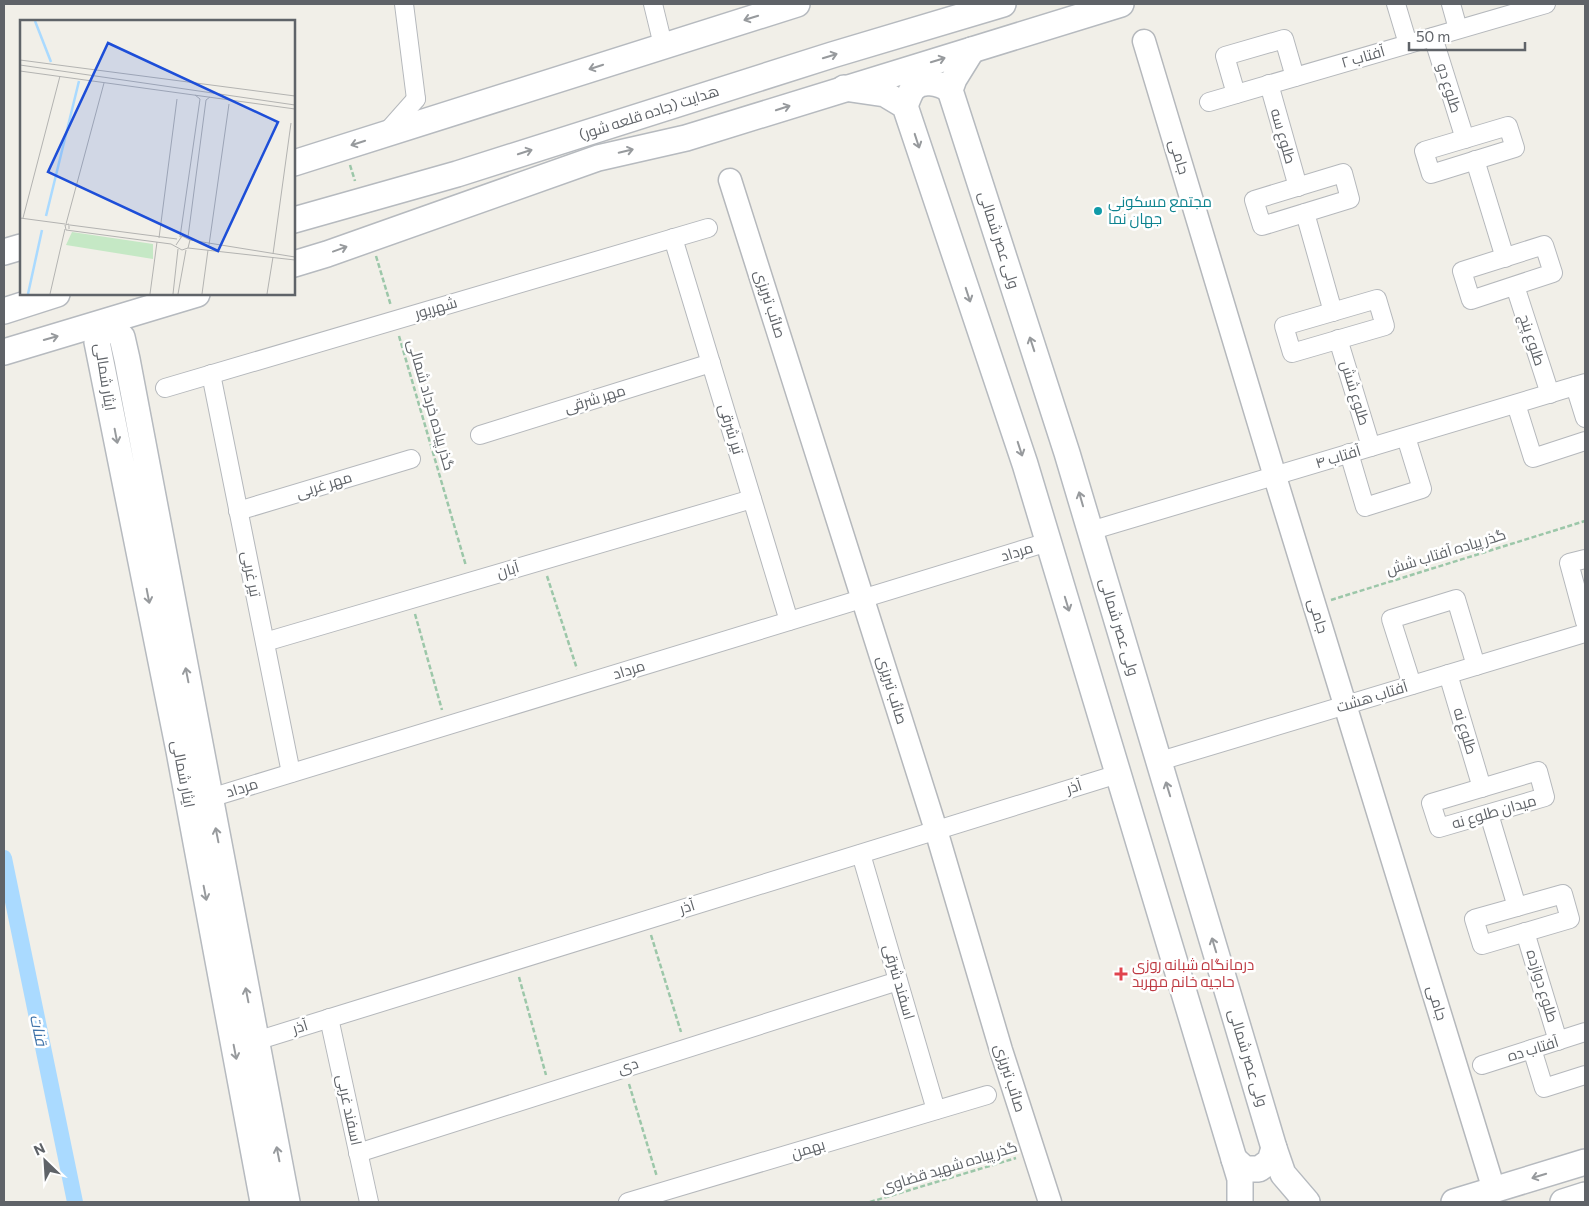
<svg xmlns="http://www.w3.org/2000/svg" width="1589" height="1206" font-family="Commissioner,Cairo,sans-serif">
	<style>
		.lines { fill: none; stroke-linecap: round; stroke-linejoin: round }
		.canal { stroke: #aadaff; stroke-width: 16 }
		.minor-casing { stroke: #b5b8bc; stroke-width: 20 }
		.tertiary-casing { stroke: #b5b8bc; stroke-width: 25 }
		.secondary-casing { stroke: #b6babf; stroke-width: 28 }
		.path { stroke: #9cc7a9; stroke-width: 2.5; stroke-dasharray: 5 2.5; stroke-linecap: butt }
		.minor { stroke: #fff; stroke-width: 18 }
		.tertiary { stroke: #fff; stroke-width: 22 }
		.secondary { stroke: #fff; stroke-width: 25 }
		.oneway { stroke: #979a9d }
		.culture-dot { fill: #0f9aa8; stroke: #fff; stroke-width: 2 }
		.health-dot { fill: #e0444e; stroke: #fff; stroke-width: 2 }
		.labels { text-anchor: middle; stroke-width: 5; stroke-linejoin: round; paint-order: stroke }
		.street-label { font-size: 15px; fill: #5f6368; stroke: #fff }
		.culture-label { font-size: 15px; fill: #0d838f; stroke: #fff; text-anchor: start }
		.health-label { font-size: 15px; fill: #be3a42; stroke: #fff; text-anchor: start }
		.water-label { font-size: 16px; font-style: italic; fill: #4174aa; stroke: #fff }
		.inset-river { fill: none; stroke: #aadaff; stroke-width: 2.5 }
		.inset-road { fill: none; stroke: #b3b3b1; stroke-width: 1 }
		.view { fill: #1d4ed8; fill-opacity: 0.15; stroke: #1d4ed8; stroke-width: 2.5 }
		.inset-edge { fill: none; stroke: #5f6368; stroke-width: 2.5 }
	</style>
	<rect width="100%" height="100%" fill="#f1efe8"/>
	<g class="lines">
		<polyline class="canal" points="4,858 75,1202"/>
		<defs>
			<g id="minor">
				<polyline points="404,4 416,99"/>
				<polyline points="653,4 663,45"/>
				<polyline points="1396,4 1408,44"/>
				<polyline points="1451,4 1458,29"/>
				<polyline points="1433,37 1465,139"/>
				<polyline points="1269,84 1298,187"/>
				<polyline points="1236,94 1225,56 1284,39 1295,77"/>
				<polyline points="1209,102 1546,4"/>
				<polygon points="1508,126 1515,148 1431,174 1424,151"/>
				<polyline points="385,134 416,99"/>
				<polyline points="1475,160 1505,258"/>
				<polygon points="1343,173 1350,199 1262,226 1254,200"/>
				<polyline points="1305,213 1333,312"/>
				<polyline points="673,238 789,621"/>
				<polygon points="1544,245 1553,273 1471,300 1462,271"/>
				<polyline points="1515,286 1550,394"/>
				<polygon points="1377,299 1385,326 1292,353 1284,326"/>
				<polyline points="1338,339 1371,447"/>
				<polyline points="211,374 291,773"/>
				<polyline points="1575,386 1585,418"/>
				<polyline points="165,388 708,228"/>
				<polyline points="1516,404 1533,458 1585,441"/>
				<polyline points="480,435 711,363"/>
				<polyline points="1349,453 1365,507 1422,489 1406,437"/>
				<polyline points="238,511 411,459"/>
				<polyline points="1090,531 1585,383"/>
				<polyline points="1585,559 1569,563 1585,622"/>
				<polyline points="265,642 752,499"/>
				<polyline points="1448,674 1482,788"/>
				<polyline points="1412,685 1391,619 1456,599 1476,666"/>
				<polyline points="1160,761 1585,633"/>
				<polygon points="1538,771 1545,797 1439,828 1431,803"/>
				<polyline points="210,798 1048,542"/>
				<polyline points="1489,814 1517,907"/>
				<polyline points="861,854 936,1110"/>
				<polygon points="1563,894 1570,919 1482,945 1474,919"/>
				<polyline points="1525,932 1558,1041"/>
				<polyline points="329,1018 369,1202"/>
				<polyline points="256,1041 1118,774"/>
				<polyline points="1532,1049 1544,1088 1585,1075"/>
				<polyline points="1482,1065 1585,1032"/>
				<polyline points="358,1153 898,981"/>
				<polyline points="628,1202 987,1095"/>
			</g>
			<g id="tertiary">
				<polyline points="1144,41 1276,480 1494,1190"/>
				<polyline points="730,180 936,830 1001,1050 1050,1202"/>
			</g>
			<g id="secondary">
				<polyline points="972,50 954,79 950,90 1067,453 1274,1148 1283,1174 1307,1202"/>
				<polyline points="844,88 885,94 905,106 1025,464 1240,1179 1240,1202"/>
				<path d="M905,106C907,101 909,95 912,90C921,78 940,83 950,90"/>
				<polyline points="294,163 797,4"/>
				<polyline points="294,220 457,174 832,55 1003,4"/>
				<polyline points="4,252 21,247"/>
				<polyline points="294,264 327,254 598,158 686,138 1121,4"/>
				<polyline points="4,311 57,294"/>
				<polyline points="4,352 197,294"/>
				<polyline points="1234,1159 1245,1169 1259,1169 1270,1161 1274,1148"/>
				<polyline points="263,1202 179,751 97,342 106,322 122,337 127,359 287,1202"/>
				<polyline points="1454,1202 1585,1162"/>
				<polyline points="1563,1202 1585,1195"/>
			</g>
		</defs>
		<use href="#minor" class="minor-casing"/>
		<use href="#tertiary" class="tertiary-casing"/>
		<use href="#secondary" class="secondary-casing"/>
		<g class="path">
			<polyline points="350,165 355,181"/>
			<polyline points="376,256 391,306"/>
			<polyline points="399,336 466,566"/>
			<polyline points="547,576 577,669"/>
			<polyline points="1331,600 1585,521"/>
			<polyline points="415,614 442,710"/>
			<polyline points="651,935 681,1032"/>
			<polyline points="519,977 546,1075"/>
			<polyline points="629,1084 657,1177"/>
			<polyline points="870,1202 1016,1158"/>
		</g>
		<use href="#minor" class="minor"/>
		<use href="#tertiary" class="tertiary"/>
		<use href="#secondary" class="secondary"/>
	</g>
	<defs><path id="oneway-shaft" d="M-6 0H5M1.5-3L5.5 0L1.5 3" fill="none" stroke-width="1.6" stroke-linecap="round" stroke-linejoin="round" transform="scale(1.25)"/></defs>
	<g class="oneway">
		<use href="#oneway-shaft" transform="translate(751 18) rotate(163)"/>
		<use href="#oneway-shaft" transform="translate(830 56) rotate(-17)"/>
		<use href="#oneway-shaft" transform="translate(938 60) rotate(-17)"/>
		<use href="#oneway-shaft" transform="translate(596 67) rotate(162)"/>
		<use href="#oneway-shaft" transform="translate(783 108) rotate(-18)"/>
		<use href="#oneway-shaft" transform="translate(917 141) rotate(72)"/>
		<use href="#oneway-shaft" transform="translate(358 143) rotate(162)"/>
		<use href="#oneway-shaft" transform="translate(626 151) rotate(-13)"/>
		<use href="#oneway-shaft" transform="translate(525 152) rotate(-18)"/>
		<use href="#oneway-shaft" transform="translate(340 249) rotate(-20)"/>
		<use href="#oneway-shaft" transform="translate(968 295) rotate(72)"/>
		<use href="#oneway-shaft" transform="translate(51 338) rotate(-16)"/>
		<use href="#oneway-shaft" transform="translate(1032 344) rotate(-108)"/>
		<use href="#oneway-shaft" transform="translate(116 436) rotate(79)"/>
		<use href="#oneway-shaft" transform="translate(1020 449) rotate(72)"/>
		<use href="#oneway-shaft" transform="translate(1081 499) rotate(-106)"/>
		<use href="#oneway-shaft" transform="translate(148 596) rotate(79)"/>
		<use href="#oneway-shaft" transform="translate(1067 604) rotate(73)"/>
		<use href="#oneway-shaft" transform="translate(187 675) rotate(-101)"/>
		<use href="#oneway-shaft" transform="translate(1168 789) rotate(-107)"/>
		<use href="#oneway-shaft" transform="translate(217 835) rotate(-101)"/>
		<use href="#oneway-shaft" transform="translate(205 893) rotate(79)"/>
		<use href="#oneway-shaft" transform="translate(1214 945) rotate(-107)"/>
		<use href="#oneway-shaft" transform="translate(247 995) rotate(-101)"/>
		<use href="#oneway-shaft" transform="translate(235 1052) rotate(79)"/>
		<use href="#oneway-shaft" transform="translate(278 1154) rotate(-101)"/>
		<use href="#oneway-shaft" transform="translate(1539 1176) rotate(163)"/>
	</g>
	<circle class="culture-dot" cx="1098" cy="211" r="5"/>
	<path class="health-dot" d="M1118.5 966.5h5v5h5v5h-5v5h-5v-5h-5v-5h5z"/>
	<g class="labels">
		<g class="street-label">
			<text transform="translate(1363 57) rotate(-16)" y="5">آفتاب ۲</text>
			<text transform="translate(1449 88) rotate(73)" y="5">طلوع دو</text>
			<text transform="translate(649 113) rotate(-18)" y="5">هدایت (جاده قلعه شور)</text>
			<text transform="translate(1283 136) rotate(74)" y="5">طلوع سه</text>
			<text transform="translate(1179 157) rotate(73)" y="5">جامی</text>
			<text transform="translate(999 240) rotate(72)" y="5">ولی عصر شمالی</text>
			<text transform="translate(770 304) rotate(72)" y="5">صائب تبریزی</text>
			<text transform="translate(436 308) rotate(-16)" y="5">شهریور</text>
			<text transform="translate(1532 340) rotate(72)" y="5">طلوع پنج</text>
			<text transform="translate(105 377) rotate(81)" y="5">ایثار شمالی</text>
			<text transform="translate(1355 393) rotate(73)" y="5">طلوع شش</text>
			<text transform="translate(595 399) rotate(-17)" y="5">مهر شرقی</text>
			<text transform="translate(431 405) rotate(74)" y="5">گذر پیاده خرداد شمالی</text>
			<text transform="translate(731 429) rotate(73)" y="5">تیر شرقی</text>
			<text transform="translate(1338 457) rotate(-17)" y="5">آفتاب ۴</text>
			<text transform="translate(324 485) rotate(-17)" y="5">مهر غربی</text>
			<text transform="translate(1017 552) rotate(-17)" y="5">مرداد</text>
			<text transform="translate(1446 552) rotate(-17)" y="5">گذر پیاده آفتاب شش</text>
			<text transform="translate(508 570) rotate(-16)" y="5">آبان</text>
			<text transform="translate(251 574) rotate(79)" y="5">تیر غربی</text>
			<text transform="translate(1318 616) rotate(73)" y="5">جامی</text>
			<text transform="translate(1119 627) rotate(73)" y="5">ولی عصر شمالی</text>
			<text transform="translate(629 670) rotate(-17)" y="5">مرداد</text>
			<text transform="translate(892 690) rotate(73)" y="5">صائب تبریزی</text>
			<text transform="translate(1372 697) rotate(-17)" y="5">آفتاب هشت</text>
			<text transform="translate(1465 731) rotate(73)" y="5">طلوع نه</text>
			<text transform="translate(183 774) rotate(79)" y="5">ایثار شمالی</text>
			<text transform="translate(1074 787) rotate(-17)" y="5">آذر</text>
			<text transform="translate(242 788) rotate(-17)" y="5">مرداد</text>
			<text transform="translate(1494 812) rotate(-16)" y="5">میدان طلوع نه</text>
			<text transform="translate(687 907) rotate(-17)" y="5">آذر</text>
			<text transform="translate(899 982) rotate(74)" y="5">اسفند شرقی</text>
			<text transform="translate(1542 986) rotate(73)" y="5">طلوع دوازده</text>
			<text transform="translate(1437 1003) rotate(73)" y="5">جامی</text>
			<text transform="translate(300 1027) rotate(-17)" y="5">آذر</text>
			<text transform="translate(1533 1049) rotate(-17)" y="5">آفتاب ده</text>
			<text transform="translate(1248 1058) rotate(73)" y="5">ولی عصر شمالی</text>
			<text transform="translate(628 1066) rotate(-18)" y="5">دی</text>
			<text transform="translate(1010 1078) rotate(72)" y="5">صائب تبریزی</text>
			<text transform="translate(349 1110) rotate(78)" y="5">اسفند غربی</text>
			<text transform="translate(808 1149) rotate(-17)" y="5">بهمن</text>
			<text transform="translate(949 1167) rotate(-17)" y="5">گذر پیاده شهید قضاوی</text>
		</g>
		<g class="culture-label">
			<text x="1108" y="207">مجتمع مسکونی<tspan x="1108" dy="17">جهان نما</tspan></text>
		</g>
		<g class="health-label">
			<text x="1132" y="970">درمانگاه شبانه‌ روزی<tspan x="1132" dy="17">حاجیه‌ خانم مهربد</tspan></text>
		</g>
		<g class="water-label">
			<text transform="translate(39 1030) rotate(78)" y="6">قنات</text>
		</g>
	</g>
	<g transform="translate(20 20)">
		<rect width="275" height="275" fill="#f1efe8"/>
		<path d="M52,212L133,224V239L46,225Z" fill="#c5e8c5"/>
		<path class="inset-river" d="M15,1L31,42M26,196L59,61M8,274L22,210"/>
		<path class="inset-road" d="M0,40L275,76M0,45L275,85M0,51L275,89M0,198L45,204M3,198L40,56M46,204L84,63M50,205L157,219M49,209V204L45,205L46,210L151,224L162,230L168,228L170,220L162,216L156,225M160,217L180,79L175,75M168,217L186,80L190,77M139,218L157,79M170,220L275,237M189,225L209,84M168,228L275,240M253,234L271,103M30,274L45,209M130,274L137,222M153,274L158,229M158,274L166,230M182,274L188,230M247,274L253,237"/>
		<path class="view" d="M88,23L258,102L198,231L28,152Z"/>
		<rect width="275" height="275" class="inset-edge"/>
	</g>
	<rect width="1589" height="1206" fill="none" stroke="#5f6368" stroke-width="10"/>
	<g transform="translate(45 1161) rotate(335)" stroke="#ffffff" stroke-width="4" paint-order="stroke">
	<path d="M0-4L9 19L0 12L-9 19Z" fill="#5f6368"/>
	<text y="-8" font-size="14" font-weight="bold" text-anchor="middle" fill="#5f6368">N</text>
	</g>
	<path d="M1409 42v8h116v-8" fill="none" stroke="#5f6368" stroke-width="2.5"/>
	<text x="1416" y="42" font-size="15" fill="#5f6368" stroke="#ffffff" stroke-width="4" paint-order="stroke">50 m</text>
</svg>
